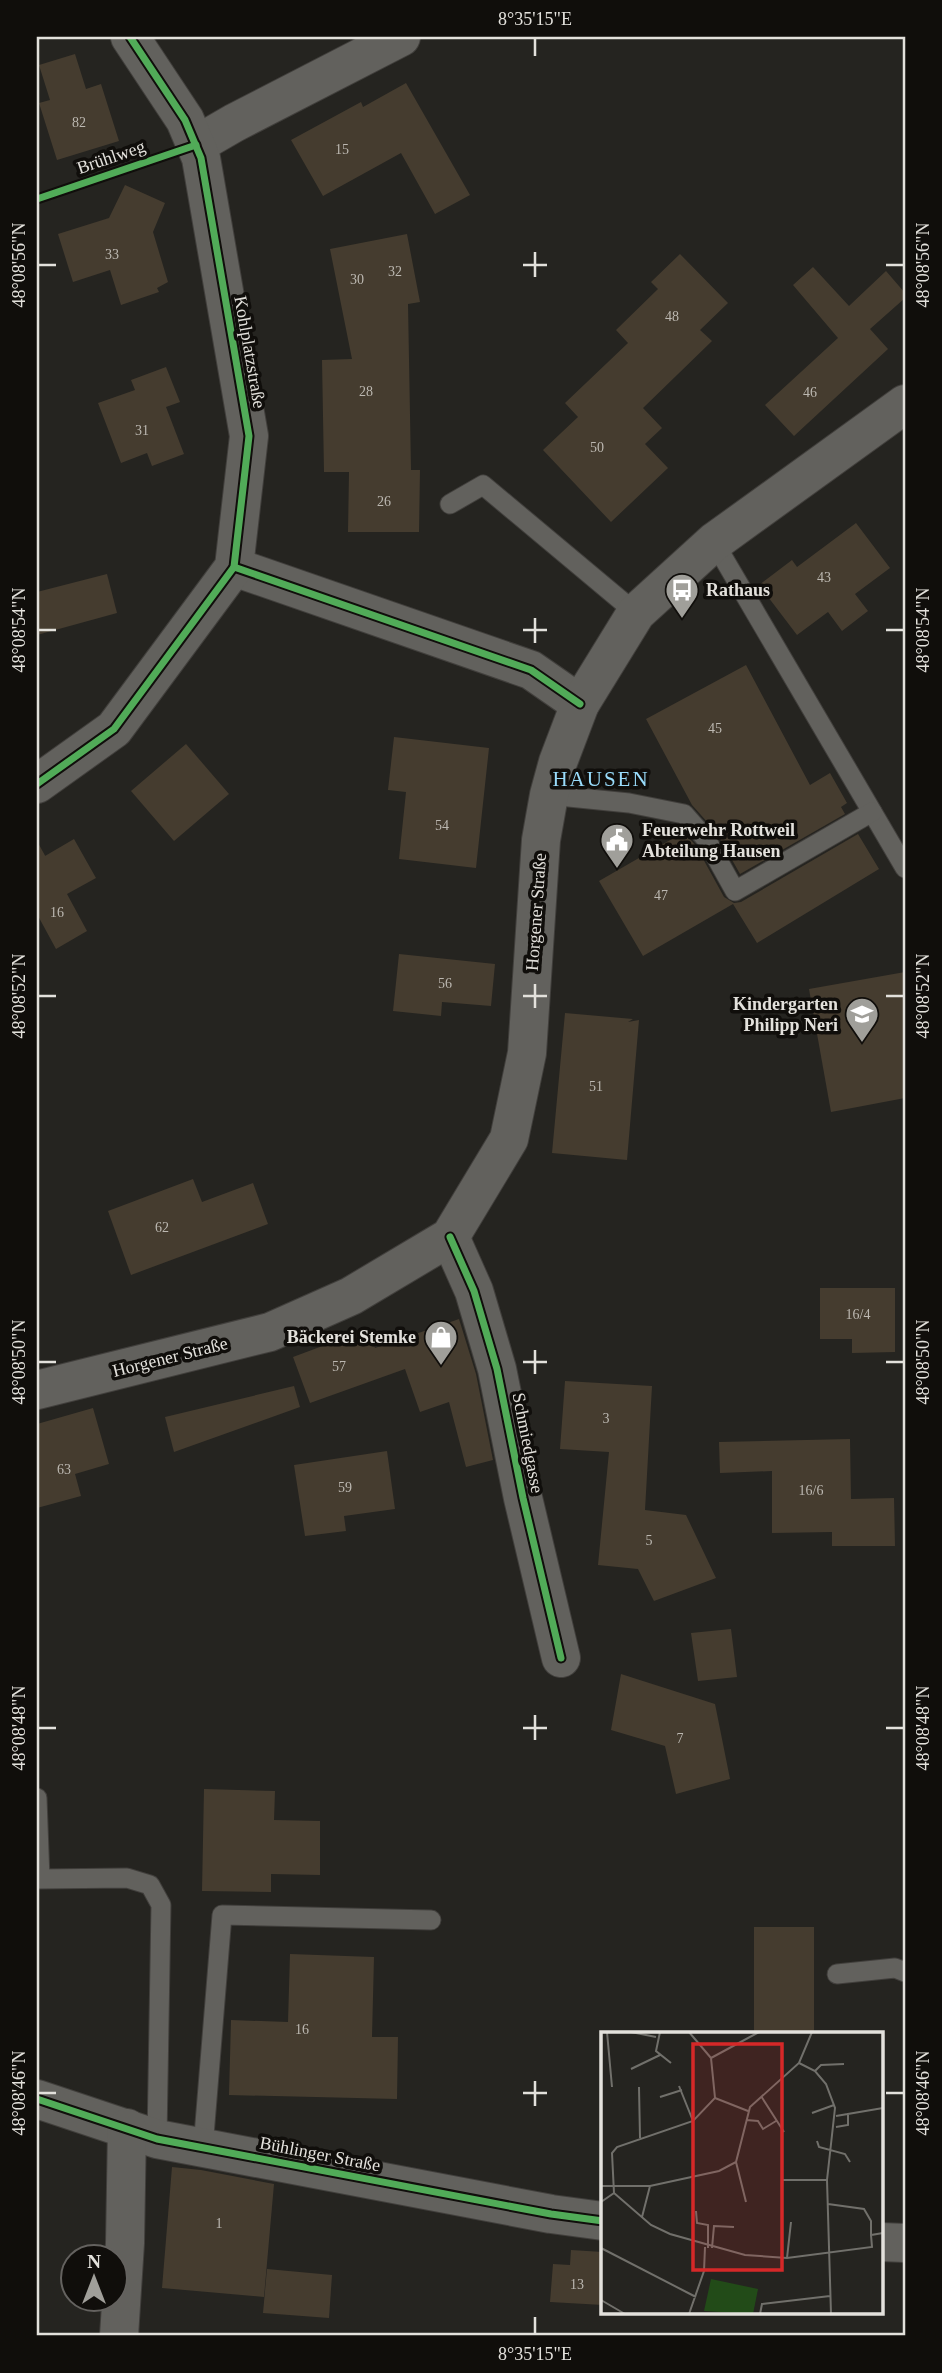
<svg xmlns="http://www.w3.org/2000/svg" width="942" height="2373" font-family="'Times New Roman',serif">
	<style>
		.building { fill: #453c2f }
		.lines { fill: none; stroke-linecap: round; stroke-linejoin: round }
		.service-casing { stroke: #413f3c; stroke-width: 21 }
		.minor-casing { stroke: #413f3c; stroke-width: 40 }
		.secondary-casing { stroke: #413f3c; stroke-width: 40 }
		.service { stroke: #62615d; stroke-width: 19 }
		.minor { stroke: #62615d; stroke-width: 38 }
		.secondary { stroke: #62615d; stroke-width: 38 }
		.cycleway-casing { stroke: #100e0b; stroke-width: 11 }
		.cycleway { stroke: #51ab58; stroke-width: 7 }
		.ticks { fill: none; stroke: #e3e1dc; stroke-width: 2.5 }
		.labels { text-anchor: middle; stroke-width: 7; stroke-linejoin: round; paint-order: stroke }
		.number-label { font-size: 14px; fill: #bcb8b1 }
		.street-label { font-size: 18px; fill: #e3e1dc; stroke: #100e0b }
		.poi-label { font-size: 18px; font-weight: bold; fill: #e3e1dc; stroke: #100e0b; text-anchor: start }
		.quarter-label { font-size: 21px; letter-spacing: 2px; fill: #99dcfb; stroke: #100e0b }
		.inset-road { fill: none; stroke: #71706b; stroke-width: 2 }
		.view { fill: #d62828; fill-opacity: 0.15; stroke: #d62828; stroke-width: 3.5 }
		.inset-edge { fill: none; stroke: #e3e1dc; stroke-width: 3.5 }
		.neatline { fill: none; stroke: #e3e1dc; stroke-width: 2.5 }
		.ticks-label { font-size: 18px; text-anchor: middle; fill: #e3e1dc }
	</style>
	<rect width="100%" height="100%" fill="#252420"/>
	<g class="building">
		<polygon points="75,54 86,89 101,84 119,141 57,160 39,103 50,100 39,65"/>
		<polygon points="406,83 470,195 435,214 401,153 323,196 291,140 361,102 363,107"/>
		<polygon points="125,185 165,203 153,232 168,282 157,288 159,292 121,305 110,270 73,282 58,234 109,218"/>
		<polygon points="407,234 420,302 408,304 411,470 420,470 419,532 348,532 349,472 324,472 322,360 352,359 330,249"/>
		<polygon points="680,254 728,303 700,330 712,341 643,408 662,428 645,444 668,468 611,522 543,450 578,417 565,403 628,343 616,330 658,289 651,282"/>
		<polygon points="813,267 849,306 886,271 905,293 905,298 870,329 888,349 794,436 765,405 838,338 793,285"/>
		<polygon points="166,367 180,402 166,407 184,454 152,466 147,453 121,463 98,403 135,390 131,380"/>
		<polygon points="856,523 890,568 855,594 868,611 842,631 828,612 797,635 759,585 792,560 797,567"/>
		<polygon points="107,574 117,613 37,635 37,592"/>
		<polygon points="746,665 810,785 830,773 847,803 841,807 845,814 740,874 717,833 692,805 646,719"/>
		<polygon points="394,737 489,748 476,868 399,859 406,792 388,790"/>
		<polygon points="186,744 229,794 174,841 131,791"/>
		<polygon points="684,832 696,846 724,897 734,903 741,902 858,834 879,869 757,943 733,904 643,956 599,881"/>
		<polygon points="74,839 96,878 67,894 87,931 56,949 37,914 37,841 48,861 45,856"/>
		<polygon points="399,954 495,964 491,1006 442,1002 441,1016 393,1011"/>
		<polygon points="905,972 905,1098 831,1112 809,989"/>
		<polygon points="565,1013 633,1019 628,1022 639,1020 627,1160 552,1153"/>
		<polygon points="193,1179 202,1202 253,1183 268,1224 131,1275 108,1211"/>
		<polygon points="820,1288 895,1288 895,1352 852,1353 852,1339 820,1339"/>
		<polygon points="459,1319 476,1374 493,1460 466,1467 449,1402 420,1412 405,1369 310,1403 293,1357 368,1329 375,1348"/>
		<polygon points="565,1381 652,1386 645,1510 686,1515 716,1578 654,1601 638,1569 598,1565 609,1452 560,1449"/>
		<polygon points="294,1386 300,1407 174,1452 165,1417"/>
		<polygon points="93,1408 109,1464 75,1474 81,1496 37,1508 37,1424"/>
		<polygon points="850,1439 851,1499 894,1498 895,1546 832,1546 832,1532 772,1533 772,1471 720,1473 719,1442"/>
		<polygon points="387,1451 395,1509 344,1516 346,1531 305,1536 294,1465"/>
		<polygon points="731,1629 737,1677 698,1681 691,1633"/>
		<polygon points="621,1674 715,1704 730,1779 676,1794 665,1746 611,1730"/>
		<polygon points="204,1789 275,1791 274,1820 320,1821 320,1875 271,1874 271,1892 202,1891"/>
		<rect x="754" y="1927" width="60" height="107"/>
		<polygon points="290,1954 374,1957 372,2037 398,2037 397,2099 229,2095 231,2020 288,2022"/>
		<polygon points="172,2167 201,2170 274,2184 264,2297 162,2288"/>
		<polygon points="571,2250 603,2252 603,2305 550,2302 553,2264 570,2265"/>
		<polygon points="267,2269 332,2275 329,2318 263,2313"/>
	</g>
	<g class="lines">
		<defs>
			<g id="service">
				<polyline points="450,504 483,485 636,613"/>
				<polyline points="714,542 905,868"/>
				<polyline points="549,795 629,803 684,814 706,839 735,891 872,812"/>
				<polyline points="37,1798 40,1879 127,1878 150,1885 161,1905 157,2139"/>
				<polyline points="837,1974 895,1968 905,1972"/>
				<polyline points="203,2148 222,1915 431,1920"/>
			</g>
			<g id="minor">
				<polyline points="196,145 234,123 401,37"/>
				<polyline points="234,567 531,670 580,704"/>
				<polyline points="37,784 114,729 234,567 249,436 201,158 185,120 130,37"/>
				<polyline points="450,1237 474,1291 497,1369 523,1498 561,1658"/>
				<polyline points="37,2099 157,2139 551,2214 603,2221"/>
				<polyline points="881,2242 905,2243"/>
				<polyline points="119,2336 125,2243 127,2128"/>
			</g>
			<polyline id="secondary" points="37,1390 270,1332 351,1296 450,1237 509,1139 527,1053 541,840 549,795 558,762 580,704 636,613 714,542 905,404"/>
		</defs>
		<use href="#service" class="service-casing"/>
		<use href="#minor" class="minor-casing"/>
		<use href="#secondary" class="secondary-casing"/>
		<use href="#service" class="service"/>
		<use href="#minor" class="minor"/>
		<use href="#secondary" class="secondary"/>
		<defs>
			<g id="cycleway">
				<polyline points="37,199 196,145"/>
				<polyline points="234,567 531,670 580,704"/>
				<polyline points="37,784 114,729 234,567 249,436 201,158 185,120 130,37"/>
				<polyline points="450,1237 474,1291 497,1369 523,1498 561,1658"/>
				<polyline points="37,2099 157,2139 551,2214 603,2221"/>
			</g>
		</defs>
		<use href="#cycleway" class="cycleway-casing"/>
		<use href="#cycleway" class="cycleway"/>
	</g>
	<path class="ticks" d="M535,38V56M535,252V277M38,265H56M523,265H547M886,265H904M535,618V643M38,630H56M523,630H547M886,630H904M535,984V1008M38,996H56M523,996H547M886,996H904M535,1350V1374M38,1362H56M523,1362H547M886,1362H904M535,1715V1740M38,1728H56M523,1728H547M886,1728H904M535,2081V2106M38,2093H56M523,2093H547M886,2093H904M535,2317V2334"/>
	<defs>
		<symbol id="bus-pin" viewBox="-11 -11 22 30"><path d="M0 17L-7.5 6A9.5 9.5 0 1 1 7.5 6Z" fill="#a09f9a" stroke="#100e0b"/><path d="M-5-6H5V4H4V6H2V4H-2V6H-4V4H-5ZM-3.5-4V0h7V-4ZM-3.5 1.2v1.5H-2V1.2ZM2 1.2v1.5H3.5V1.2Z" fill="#fff"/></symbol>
		<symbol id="civic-pin" viewBox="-11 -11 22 30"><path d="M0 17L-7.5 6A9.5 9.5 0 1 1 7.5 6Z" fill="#a09f9a" stroke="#100e0b"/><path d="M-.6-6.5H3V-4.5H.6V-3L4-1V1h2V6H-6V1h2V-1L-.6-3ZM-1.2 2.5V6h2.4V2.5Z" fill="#fff"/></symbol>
		<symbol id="school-pin" viewBox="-11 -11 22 30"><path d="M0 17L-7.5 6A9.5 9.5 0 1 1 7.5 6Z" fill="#a09f9a" stroke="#100e0b"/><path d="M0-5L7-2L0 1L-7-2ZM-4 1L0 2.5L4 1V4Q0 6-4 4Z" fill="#fff"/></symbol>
		<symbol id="shop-pin" viewBox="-11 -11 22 30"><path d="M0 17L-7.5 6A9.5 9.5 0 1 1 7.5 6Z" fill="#a09f9a" stroke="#100e0b"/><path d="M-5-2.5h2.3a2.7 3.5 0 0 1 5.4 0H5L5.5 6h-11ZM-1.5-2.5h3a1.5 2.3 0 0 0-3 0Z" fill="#fff"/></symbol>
	</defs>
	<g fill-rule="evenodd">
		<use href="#bus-pin" x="663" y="571" width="38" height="52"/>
		<use href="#civic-pin" x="598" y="821" width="38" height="52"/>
		<use href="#school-pin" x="843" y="995" width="38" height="52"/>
		<use href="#shop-pin" x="422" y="1318" width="38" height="52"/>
	</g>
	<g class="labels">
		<g class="number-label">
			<text x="79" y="127">82</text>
			<text x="342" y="154">15</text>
			<text x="112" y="259">33</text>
			<text x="395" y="276">32</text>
			<text x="357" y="284">30</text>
			<text x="672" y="321">48</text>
			<text x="366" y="396">28</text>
			<text x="810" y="397">46</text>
			<text x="142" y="435">31</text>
			<text x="597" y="452">50</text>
			<text x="384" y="506">26</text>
			<text x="824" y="582">43</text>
			<text x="715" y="733">45</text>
			<text x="442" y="830">54</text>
			<text x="661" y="900">47</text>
			<text x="57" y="917">16</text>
			<text x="445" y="988">56</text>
			<text x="596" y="1091">51</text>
			<text x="162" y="1232">62</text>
			<text x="858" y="1319">16/4</text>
			<text x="339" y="1371">57</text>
			<text x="606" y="1423">3</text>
			<text x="64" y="1474">63</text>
			<text x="345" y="1492">59</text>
			<text x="811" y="1495">16/6</text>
			<text x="649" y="1545">5</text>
			<text x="680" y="1743">7</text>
			<text x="302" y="2034">16</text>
			<text x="219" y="2228">1</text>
			<text x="577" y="2289">13</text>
		</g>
		<g class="street-label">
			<text transform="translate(111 157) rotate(-19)" y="6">Brühlweg</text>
			<text transform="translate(250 352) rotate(80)" y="6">Kohlplatzstraße</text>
			<text transform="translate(536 912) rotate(-86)" y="6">Horgener Straße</text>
			<text transform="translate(170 1357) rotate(-14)" y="6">Horgener Straße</text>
			<text transform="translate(528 1443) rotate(79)" y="6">Schmiedgasse</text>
			<text transform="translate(320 2154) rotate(11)" y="6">Bühlinger Straße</text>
		</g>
		<g class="poi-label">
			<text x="706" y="596">Rathaus</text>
			<text x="642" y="836">Feuerwehr Rottweil<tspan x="642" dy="21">Abteilung Hausen</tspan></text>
			<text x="838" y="1010" text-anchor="end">Kindergarten<tspan x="838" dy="21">Philipp Neri</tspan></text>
			<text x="416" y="1343" text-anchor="end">Bäckerei Stemke</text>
		</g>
		<g class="quarter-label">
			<text x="601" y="786">HAUSEN</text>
		</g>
	</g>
	<g transform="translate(601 2032)">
		<rect width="282" height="282" fill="#252420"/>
		<path d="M110,247L157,257L152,282L103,279Z" fill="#224b18"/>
		<path class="inset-road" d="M6,0L11,55M30,0L55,5M59,0L55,19L70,31M110,26L158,0M198,31L214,39L225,52L234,76L226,148L230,282M30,37L59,23M214,39L220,33L243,32M78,54L92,89M38,55L39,106M160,64L183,100M59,65L81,58M114,66L147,79M211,81L233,73M235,84L282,76M145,88L157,89L162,97L175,89M235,95L247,93V81M216,109L218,115L244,122L249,130M135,130L145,170M180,148H226M0,154H49L118,139L135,130L149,75L198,31L211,0M13,161L50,193L69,202L144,223L186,226L271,215L270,203M0,170L13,161L11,121L16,115L92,89L114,66L110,26L88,0M227,172L263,177L270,189V203L282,201M95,179L96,191L107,193V216M41,185L49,154M0,216L95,265M111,216L113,194L133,195M186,226L190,190M0,268L24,282M88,282L103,239L104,215M159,282L161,272L229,264"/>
		<path class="view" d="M92,12H181V238H92Z"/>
		<rect width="282" height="282" class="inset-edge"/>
	</g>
	<rect width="942" height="2373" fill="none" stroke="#100e0b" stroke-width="77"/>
	<g transform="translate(94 2278)"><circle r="33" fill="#100e0b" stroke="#64625f" stroke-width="2"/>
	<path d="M0-5L12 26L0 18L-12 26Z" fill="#a09f9a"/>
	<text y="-10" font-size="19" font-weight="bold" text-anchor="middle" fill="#e3e1dc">N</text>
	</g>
	<rect x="38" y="38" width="866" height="2296" class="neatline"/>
	<g class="ticks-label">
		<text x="535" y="25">8°35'15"E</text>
		<text transform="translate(19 265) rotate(-90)" y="6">48°08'56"N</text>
		<text transform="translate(923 265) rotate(-90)" y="6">48°08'56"N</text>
		<text transform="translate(19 630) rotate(-90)" y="6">48°08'54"N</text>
		<text transform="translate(923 630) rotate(-90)" y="6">48°08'54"N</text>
		<text transform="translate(19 996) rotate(-90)" y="6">48°08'52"N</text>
		<text transform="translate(923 996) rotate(-90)" y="6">48°08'52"N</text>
		<text transform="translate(19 1362) rotate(-90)" y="6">48°08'50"N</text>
		<text transform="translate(923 1362) rotate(-90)" y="6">48°08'50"N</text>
		<text transform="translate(19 1728) rotate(-90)" y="6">48°08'48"N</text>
		<text transform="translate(923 1728) rotate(-90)" y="6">48°08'48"N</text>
		<text transform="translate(19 2093) rotate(-90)" y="6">48°08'46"N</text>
		<text transform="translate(923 2093) rotate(-90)" y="6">48°08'46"N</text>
		<text x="535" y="2360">8°35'15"E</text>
	</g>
</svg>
